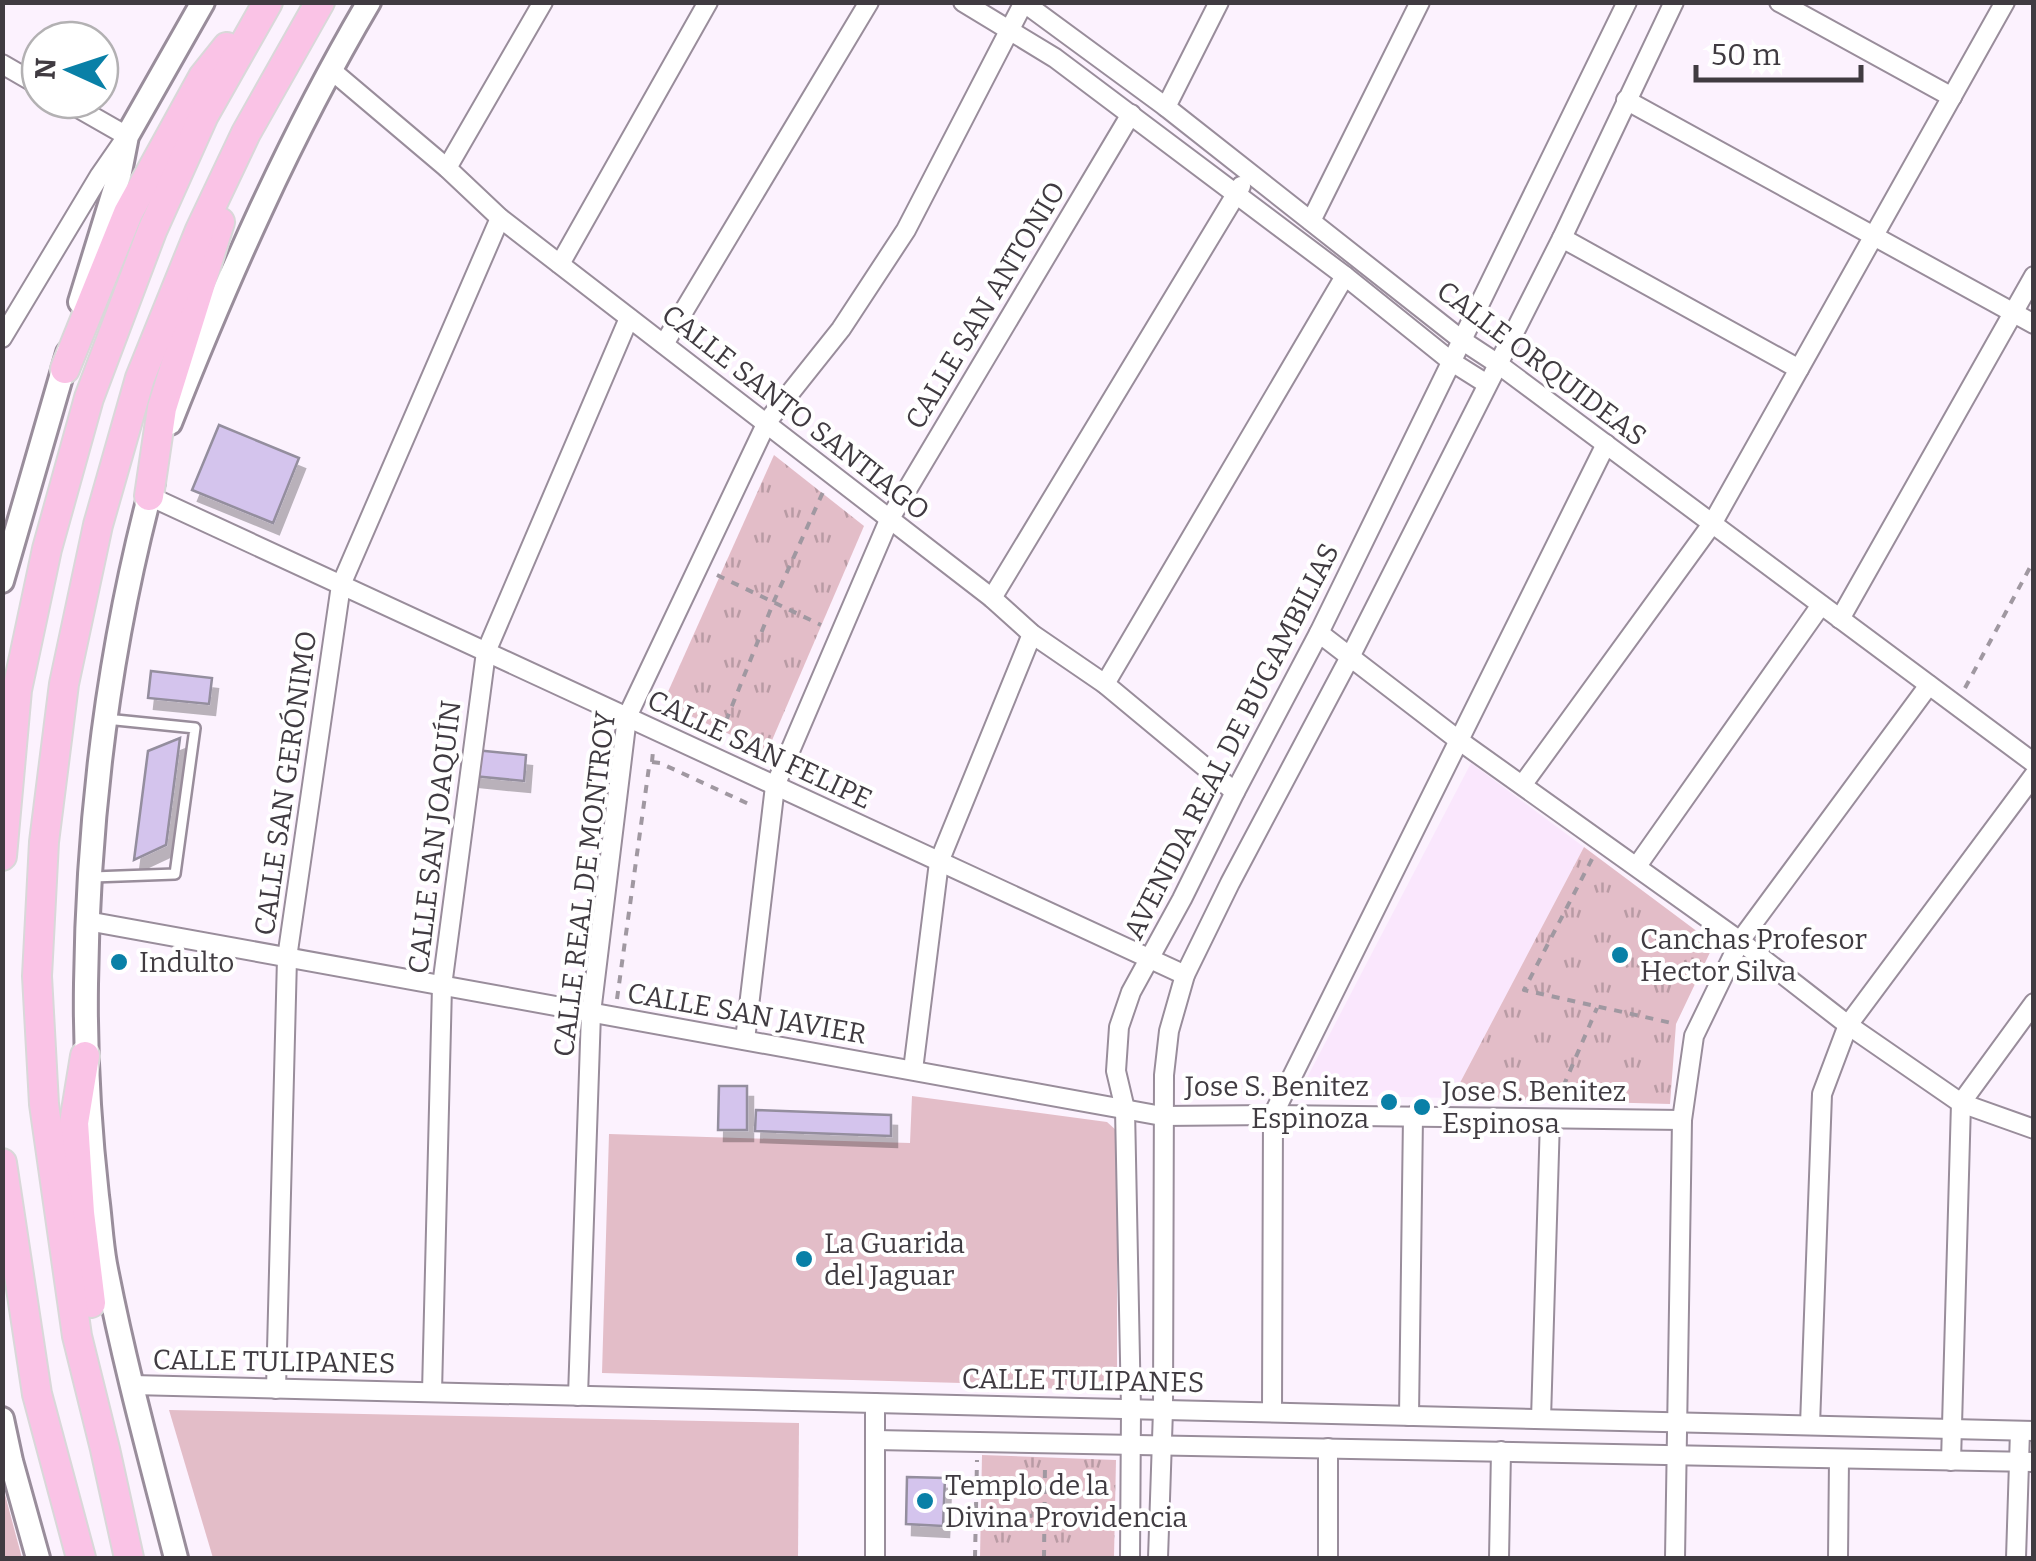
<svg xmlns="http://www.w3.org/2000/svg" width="2036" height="1561" font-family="Bitter,serif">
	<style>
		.built { fill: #fae7fd }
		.grass { fill: #e3bdc8 }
		.park { fill: url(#park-tufts) }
		.building { fill: #d4c4ed; stroke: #948e9e; stroke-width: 2.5; filter: url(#shadow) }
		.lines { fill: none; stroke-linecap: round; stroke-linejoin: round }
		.service-casing { stroke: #998d9b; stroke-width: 14 }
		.minor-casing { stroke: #998d9b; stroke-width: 22 }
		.tertiary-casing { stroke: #998d9b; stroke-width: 28 }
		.trunk-casing { stroke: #d9d8d9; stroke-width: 32 }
		.path { stroke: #a098a1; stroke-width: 4; stroke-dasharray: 8 8; stroke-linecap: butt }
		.service { stroke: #fff; stroke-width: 9 }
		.minor { stroke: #fff; stroke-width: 18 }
		.tertiary { stroke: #fff; stroke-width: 22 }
		.trunk { stroke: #fac3e6; stroke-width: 28 }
		.poi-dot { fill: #0980a7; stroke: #fff; stroke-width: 4 }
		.labels { text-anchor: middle; stroke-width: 8; stroke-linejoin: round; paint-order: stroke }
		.street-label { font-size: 28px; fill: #403b41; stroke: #fff }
		.poi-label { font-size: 28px; fill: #403b41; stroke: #fff; text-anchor: start }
	</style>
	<defs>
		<pattern id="park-tufts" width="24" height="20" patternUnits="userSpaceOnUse" patternTransform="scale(2.5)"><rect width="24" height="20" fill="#e3bdc8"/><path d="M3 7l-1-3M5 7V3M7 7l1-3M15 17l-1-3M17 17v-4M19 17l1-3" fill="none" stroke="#b99ba4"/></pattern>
		<filter id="shadow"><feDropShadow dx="6" dy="11" stdDeviation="0" flood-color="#0004"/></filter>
	</defs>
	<rect width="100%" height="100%" fill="#fcf2fe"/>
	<polygon class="built" points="1471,763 1584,847 1452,1098 1298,1095"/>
	<g class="grass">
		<polygon points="912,1096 1107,1122 1117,1131 1117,1382 1103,1393 998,1384 602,1373 609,1134 910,1143"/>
		<polygon points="169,1410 799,1423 798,1558 213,1558"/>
		<polygon points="3,1487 22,1558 3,1558"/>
	</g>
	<g class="park">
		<polygon points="774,455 864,526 767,752 663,703"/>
		<polygon points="1584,847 1714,944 1676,1024 1670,1104 1452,1098"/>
		<polygon points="982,1455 1116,1460 1114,1558 980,1558"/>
	</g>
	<g class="building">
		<polygon points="219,425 299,458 273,523 192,490"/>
		<polygon points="151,671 212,678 209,704 148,698"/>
		<polygon points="180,738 166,845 134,860 148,751"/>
		<polygon points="475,750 526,755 524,781 473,776"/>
		<polygon points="719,1086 747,1086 747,1130 718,1130"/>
		<polygon points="756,1110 891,1115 891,1136 755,1131"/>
		<polygon points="907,1477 945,1478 943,1526 906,1524"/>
	</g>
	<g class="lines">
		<defs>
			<polyline id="service" points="93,877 175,874 195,728 106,719"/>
			<g id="minor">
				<polyline points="963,2 1055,58 1345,276 1452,362 1487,384"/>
				<polyline points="1023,2 1166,107 1463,341 1498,364 2034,763"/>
				<polyline points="1779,2 1952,97"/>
				<polyline points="2,64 40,86"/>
				<polyline points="330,69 447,168 500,218 992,598 1032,634 1105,684 1235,792"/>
				<polyline points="1626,100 2034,324"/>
				<polyline points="1166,107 1219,2"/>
				<polyline points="447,168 543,2"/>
				<polyline points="1311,221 1420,2"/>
				<polyline points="1562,238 1799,369"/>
				<polyline points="560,264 708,2"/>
				<polyline points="2,338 100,175 127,136 64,100"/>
				<polyline points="664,344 869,2"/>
				<polyline points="149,496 1185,975"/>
				<polyline points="992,598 1241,186"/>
				<polyline points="1840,619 2034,276"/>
				<polyline points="1319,633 1457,739 1740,941 1848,1025 1961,1103 2034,1129"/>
				<polyline points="1105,684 1345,276"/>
				<polyline points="1523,784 1712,524 2005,2"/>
				<polyline points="1637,866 1821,605"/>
				<polyline points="87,921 1162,1116 1273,1115 1682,1120"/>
				<polyline points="745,1040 775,786 889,520 1131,114"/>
				<polyline points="913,1070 939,862 1032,634"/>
				<polyline points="132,1385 2034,1431"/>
				<polyline points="276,1389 287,958 341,585 500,218"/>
				<polyline points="432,1392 442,986 486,652 629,318"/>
				<polyline points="578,1396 591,1013 627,717 767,422 841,329 906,230 1024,2"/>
				<polyline points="875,1403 875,1558"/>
				<polyline points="1272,1412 1273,1115 1606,444"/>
				<polyline points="1409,1416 1413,1116"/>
				<polyline points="1541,1419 1550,1119"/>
				<polyline points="1810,1425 1822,1094 1848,1025 2034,775"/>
				<polyline points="875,1440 2034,1462"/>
				<polyline points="1328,1448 1328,1558"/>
				<polyline points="1951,1461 1961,1103 2034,1003"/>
				<polyline points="1130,1558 1131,1409 1125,1109 1116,1071 1119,1027 1131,992 1182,899 1235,792 1319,633 1627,2"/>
				<polyline points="1158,1558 1163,1410 1164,1075 1169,1031 1185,975 1230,883 1351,655 1562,238 1674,2"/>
				<polyline points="1499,1558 1501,1451"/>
				<polyline points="1675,1558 1682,1120 1694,1036 1740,941 1929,685"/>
				<polyline points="1838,1558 1839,1459"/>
				<polyline points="2016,1558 2020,1431"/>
			</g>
			<g id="tertiary">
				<polyline points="80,302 120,172 127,136 203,2"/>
				<path d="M170,423C227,279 290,136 369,2"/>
				<path d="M153,482C109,646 88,816 86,984C85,1056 89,1125 97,1196C100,1218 101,1242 105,1264C124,1363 151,1461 176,1558"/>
				<polyline points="2,581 68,353"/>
				<polyline points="2,1419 11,1461 38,1558"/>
			</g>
			<g id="trunk">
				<polyline points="65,369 128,213 203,77 227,47"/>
				<polyline points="149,496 162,408 220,222"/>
				<polyline points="2,856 17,690 47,549 89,398 152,231 204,115 268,2"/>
				<polyline points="85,1056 74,1123 80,1213 91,1303"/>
				<polyline points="2,1163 37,1394 81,1558"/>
				<polyline points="129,1558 105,1449 77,1336 44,1104 37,976 44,842 64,684 98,525 140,378 200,230 246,133 320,2"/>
			</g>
		</defs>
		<use href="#service" class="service-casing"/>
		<use href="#minor" class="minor-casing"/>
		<use href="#tertiary" class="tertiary-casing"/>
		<use href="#trunk" class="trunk-casing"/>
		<g class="path">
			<polyline points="717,575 821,625"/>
			<polyline points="1965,688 2034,560"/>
			<polyline points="720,736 774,601 823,492"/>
			<polyline points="652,762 660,763 753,806"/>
			<polyline points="1592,859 1524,990 1676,1024"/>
			<polyline points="617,999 649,767 652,762 653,751"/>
			<polyline points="1557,1101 1597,1008"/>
			<polyline points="976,1515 1111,1517"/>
			<polyline points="975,1558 977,1460"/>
			<polyline points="1044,1558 1045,1463"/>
		</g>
		<use href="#service" class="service"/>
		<use href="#minor" class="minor"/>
		<use href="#tertiary" class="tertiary"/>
		<use href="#trunk" class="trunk"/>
	</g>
	<g class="poi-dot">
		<circle cx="1620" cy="955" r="10"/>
		<circle cx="119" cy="962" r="10"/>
		<circle cx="1389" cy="1102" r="10"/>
		<circle cx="1422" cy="1107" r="10"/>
		<circle cx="804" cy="1259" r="10"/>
		<circle cx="925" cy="1501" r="10"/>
	</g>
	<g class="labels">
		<g class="street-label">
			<text transform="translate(985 305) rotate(-59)" y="10">CALLE SAN ANTONIO</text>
			<text transform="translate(1542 363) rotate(37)" y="10">CALLE ORQUIDEAS</text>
			<text transform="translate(796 412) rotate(38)" y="10">CALLE SANTO SANTIAGO</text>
			<text transform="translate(1231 741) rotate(-63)" y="10">AVENIDA REAL DE BUGAMBILIAS</text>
			<text transform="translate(760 749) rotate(25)" y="10">CALLE SAN FELIPE</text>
			<text transform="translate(285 783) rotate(-82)" y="10">CALLE SAN GERÓNIMO</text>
			<text transform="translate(434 837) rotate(-83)" y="10">CALLE SAN JOAQUÍN</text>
			<text transform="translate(584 884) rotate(-83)" y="10">CALLE REAL DE MONTROY</text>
			<text transform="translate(747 1013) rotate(10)" y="10">CALLE SAN JAVIER</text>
			<text transform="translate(274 1361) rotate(1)" y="10">CALLE TULIPANES</text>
			<text transform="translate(1083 1380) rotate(1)" y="10">CALLE TULIPANES</text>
		</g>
		<g class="poi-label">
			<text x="1640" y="949">Canchas Profesor<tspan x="1640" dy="32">Hector Silva</tspan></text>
			<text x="139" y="972">Indulto</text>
			<text x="1369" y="1096" text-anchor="end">Jose S. Benitez<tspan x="1369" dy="32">Espinoza</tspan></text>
			<text x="1442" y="1101">Jose S. Benitez<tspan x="1442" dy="32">Espinosa</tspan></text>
			<text x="824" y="1253">La Guarida<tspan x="824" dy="32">del Jaguar</tspan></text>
			<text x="945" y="1495">Templo de la<tspan x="945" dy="32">Divina Providencia</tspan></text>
		</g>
	</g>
	<rect width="2036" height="1561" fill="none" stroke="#403b41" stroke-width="10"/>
	<g transform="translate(70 70) rotate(273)"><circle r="48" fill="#ffffff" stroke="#b3b1b3" stroke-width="2.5"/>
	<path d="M0-8L18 38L0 25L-18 38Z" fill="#0980a7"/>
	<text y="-15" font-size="28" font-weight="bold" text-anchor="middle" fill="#403b41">N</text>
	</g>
	<path d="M1696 65v15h165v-15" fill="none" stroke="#403b41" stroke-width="5"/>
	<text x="1711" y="65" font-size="30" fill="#403b41" stroke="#ffffff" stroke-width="8" paint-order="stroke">50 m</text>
</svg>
